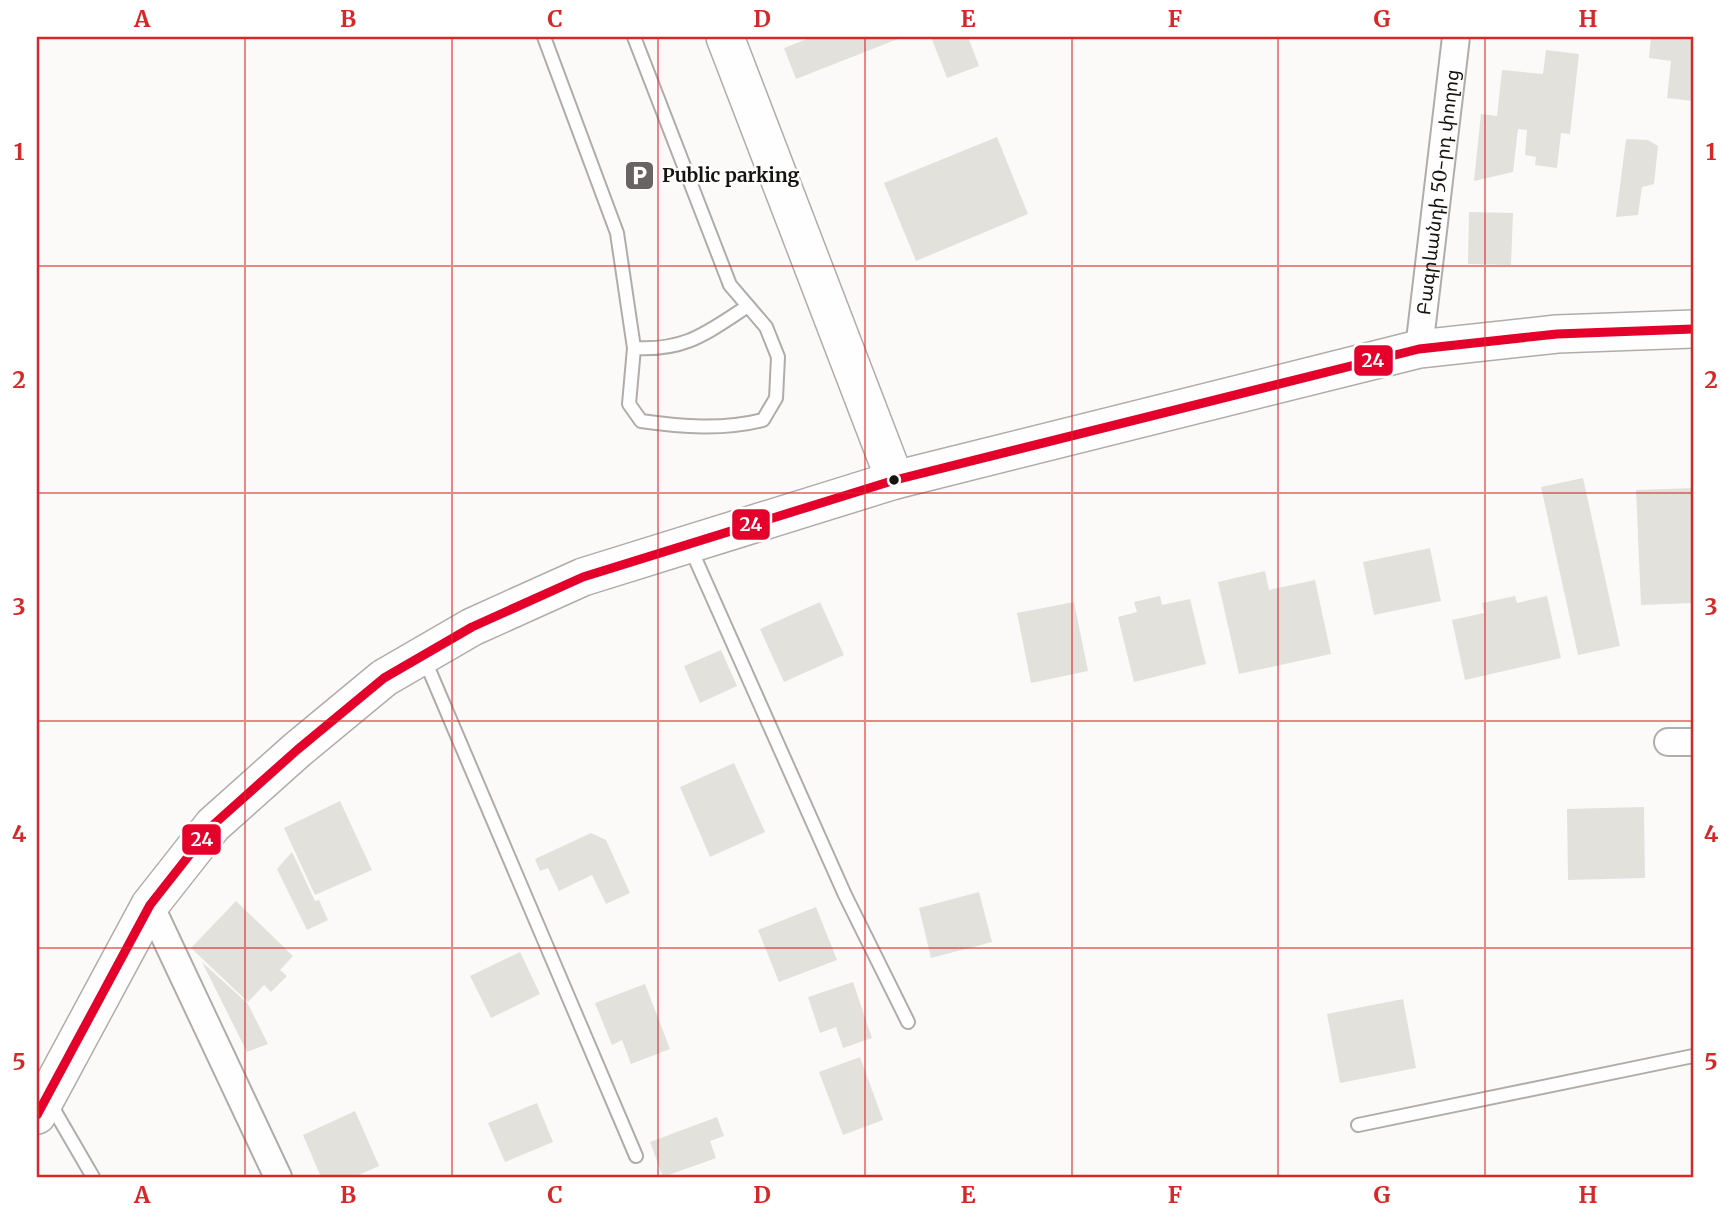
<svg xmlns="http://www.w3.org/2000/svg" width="1730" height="1214" font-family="Merriweather,'Noto Sans Armenian',serif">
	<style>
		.building { fill: #e3e1dc }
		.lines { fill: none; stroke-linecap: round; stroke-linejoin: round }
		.lane-casing { stroke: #b0aca9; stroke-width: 16 }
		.street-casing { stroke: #b0aca9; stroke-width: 30 }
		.secondary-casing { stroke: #b0aca9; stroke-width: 40 }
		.lane { stroke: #fffefe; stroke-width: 12 }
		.street { stroke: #fffefe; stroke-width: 26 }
		.secondary { stroke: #fffefe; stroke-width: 37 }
		.bus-1-casing { stroke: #fff; stroke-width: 14 }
		.bus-1 { stroke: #e4002b; stroke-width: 9 }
		.grid { fill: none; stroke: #d62828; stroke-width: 2; stroke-opacity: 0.55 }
		.bus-dot { fill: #17130f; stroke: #fff; stroke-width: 2.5 }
		.labels { text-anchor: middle; stroke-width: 5; stroke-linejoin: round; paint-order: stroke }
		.poi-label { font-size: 19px; font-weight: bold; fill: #17130f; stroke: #fff; text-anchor: start }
		.street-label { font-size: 19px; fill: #17130f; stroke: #fff }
		.line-badge { stroke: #fff; stroke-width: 2.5 }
		.badge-label { font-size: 19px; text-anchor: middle; font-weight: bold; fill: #fff }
		.neatline { fill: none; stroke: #d62828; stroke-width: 2.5 }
		.grid-label { font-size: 23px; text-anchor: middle; font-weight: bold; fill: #d62828 }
	</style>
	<rect width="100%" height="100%" fill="#fcfaf8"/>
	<g class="building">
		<polygon points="812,37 903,37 796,79 784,48"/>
		<polygon points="931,37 968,37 979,66 947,78"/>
		<polygon points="1651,37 1693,37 1693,101 1667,98 1671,61 1649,58"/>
		<polygon points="1546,50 1579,54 1570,134 1561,133 1557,168 1535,165 1536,157 1525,155 1527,130 1518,129 1513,172 1474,181 1481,114 1497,116 1502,70 1543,74"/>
		<polygon points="997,137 1028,214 916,261 884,183"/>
		<polygon points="1626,139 1648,140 1658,146 1654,184 1642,187 1638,215 1616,217"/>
		<polygon points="1469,212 1513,213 1511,265 1468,264"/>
		<polygon points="1583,478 1620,646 1578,655 1541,487"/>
		<polygon points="1693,488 1693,603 1641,605 1636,490"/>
		<polygon points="1430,548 1441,601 1374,615 1363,562"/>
		<polygon points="1265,571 1269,590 1315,580 1331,654 1239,674 1218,582"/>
		<polygon points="1160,596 1162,605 1190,599 1206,664 1134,682 1118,617 1137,612 1134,602"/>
		<polygon points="1515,596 1517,603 1547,596 1561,658 1465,680 1452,620 1484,613 1482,603"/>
		<polygon points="820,602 844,655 784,682 760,629"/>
		<polygon points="1074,602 1088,671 1031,683 1017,613"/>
		<polygon points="721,650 737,686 700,703 684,666"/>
		<polygon points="734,763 765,832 710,857 680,787"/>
		<polygon points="340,801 372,870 315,895 284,828"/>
		<polygon points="1644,807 1645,878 1568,880 1567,809"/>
		<polygon points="591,833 606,840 630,893 606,904 592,875 559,891 548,868 540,871 535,859"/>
		<polygon points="292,852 315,901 319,900 328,920 307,930 277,869"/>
		<polygon points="979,892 992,942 931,958 919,908"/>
		<polygon points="236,901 293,956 280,970 287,976 271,992 264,985 248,1002 191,948"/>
		<polygon points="816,907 837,960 779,982 758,930"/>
		<polygon points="520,952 540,994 491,1018 470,976"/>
		<polygon points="202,962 248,1004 268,1044 247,1052"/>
		<polygon points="853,982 872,1038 843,1048 836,1027 820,1033 808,997"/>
		<polygon points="645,984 670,1049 631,1064 622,1040 612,1045 595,1003"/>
		<polygon points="1403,999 1416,1068 1340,1083 1327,1014"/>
		<polygon points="860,1057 883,1120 843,1135 819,1072"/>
		<polygon points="537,1103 553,1142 505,1162 488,1123"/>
		<polygon points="355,1111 379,1166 354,1177 321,1177 303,1135"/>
		<polygon points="717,1117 724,1136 710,1141 716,1158 663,1177 650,1142"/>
	</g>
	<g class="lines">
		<defs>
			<g id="lane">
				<path d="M544,37L617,233L634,348L629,404L641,421C683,427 722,430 763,420L776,398L778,357L766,327L730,285L634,37"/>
				<path d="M634,348C686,351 706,333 748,306"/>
				<polyline points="690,547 845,895 908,1022"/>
				<polyline points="424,658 636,1156"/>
				<polyline points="50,1103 93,1177"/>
				<polyline points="1358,1125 1693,1056"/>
			</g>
			<g id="street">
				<path id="s1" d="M1419,349L1456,37"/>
				<polyline points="1668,742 1693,742"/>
				<polyline points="150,905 278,1177"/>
			</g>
			<g id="secondary">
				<polyline points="725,37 895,480"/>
				<polyline points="37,1115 150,905 213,825 297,750 384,678 472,627 583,577 895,480 1419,349 1557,334 1693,329"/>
			</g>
		</defs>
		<use href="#lane" class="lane-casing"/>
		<use href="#street" class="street-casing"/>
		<use href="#secondary" class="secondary-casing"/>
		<use href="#lane" class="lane"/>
		<use href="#street" class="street"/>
		<use href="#secondary" class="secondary"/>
		<defs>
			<polyline id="bus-1" points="37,1115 150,905 213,825 297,750 384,678 472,627 583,577 895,480 1419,349 1557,334 1693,329"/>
		</defs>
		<use href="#bus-1" class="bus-1-casing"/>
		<use href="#bus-1" class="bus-1"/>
	</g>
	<path class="grid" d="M245,37V1177M452,37V1177M658,37V1177M865,37V1177M1072,37V1177M1278,37V1177M1485,37V1177M37,266H1693M37,493H1693M37,721H1693M37,948H1693"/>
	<defs>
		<symbol id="parking-square" viewBox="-11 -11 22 22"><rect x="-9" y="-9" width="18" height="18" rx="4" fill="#676461" stroke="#fff"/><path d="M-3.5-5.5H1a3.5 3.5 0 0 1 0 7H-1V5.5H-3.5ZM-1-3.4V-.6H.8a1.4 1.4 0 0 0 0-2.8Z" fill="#fff"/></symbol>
	</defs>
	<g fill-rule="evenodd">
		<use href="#parking-square" x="622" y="158" width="35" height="35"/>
	</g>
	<circle class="bus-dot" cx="894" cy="480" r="6"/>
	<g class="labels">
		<g class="poi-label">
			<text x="662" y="182">Public parking</text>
		</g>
		<g class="street-label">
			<text dy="7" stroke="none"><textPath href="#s1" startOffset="158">Բագրևանդի 50-րդ փողոց</textPath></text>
		</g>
	</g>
	<g class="line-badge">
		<rect x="1353" y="344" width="41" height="33" rx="7" fill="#e4002b"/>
		<rect x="731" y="508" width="40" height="33" rx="7" fill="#e4002b"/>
		<rect x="181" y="823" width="41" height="33" rx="7" fill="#e4002b"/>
	</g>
	<g class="badge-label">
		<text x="1373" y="367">24</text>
		<text x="751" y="531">24</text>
		<text x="202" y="846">24</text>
	</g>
	<rect width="1730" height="1214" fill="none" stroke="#ffffff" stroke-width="77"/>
	<rect x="38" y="38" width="1654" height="1138" class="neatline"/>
	<g class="grid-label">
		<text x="142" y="27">A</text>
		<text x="348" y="27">B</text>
		<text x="555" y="27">C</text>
		<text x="762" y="27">D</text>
		<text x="968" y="27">E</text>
		<text x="1175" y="27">F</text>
		<text x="1382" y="27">G</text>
		<text x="1588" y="27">H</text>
		<text x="19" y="160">1</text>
		<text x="1711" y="160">1</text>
		<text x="19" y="388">2</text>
		<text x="1711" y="388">2</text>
		<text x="19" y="615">3</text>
		<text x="1711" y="615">3</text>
		<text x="19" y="842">4</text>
		<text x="1711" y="842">4</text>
		<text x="19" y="1070">5</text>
		<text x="1711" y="1070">5</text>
		<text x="142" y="1203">A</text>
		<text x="348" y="1203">B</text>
		<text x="555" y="1203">C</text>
		<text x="762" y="1203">D</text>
		<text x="968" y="1203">E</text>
		<text x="1175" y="1203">F</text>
		<text x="1382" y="1203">G</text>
		<text x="1588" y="1203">H</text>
	</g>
</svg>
